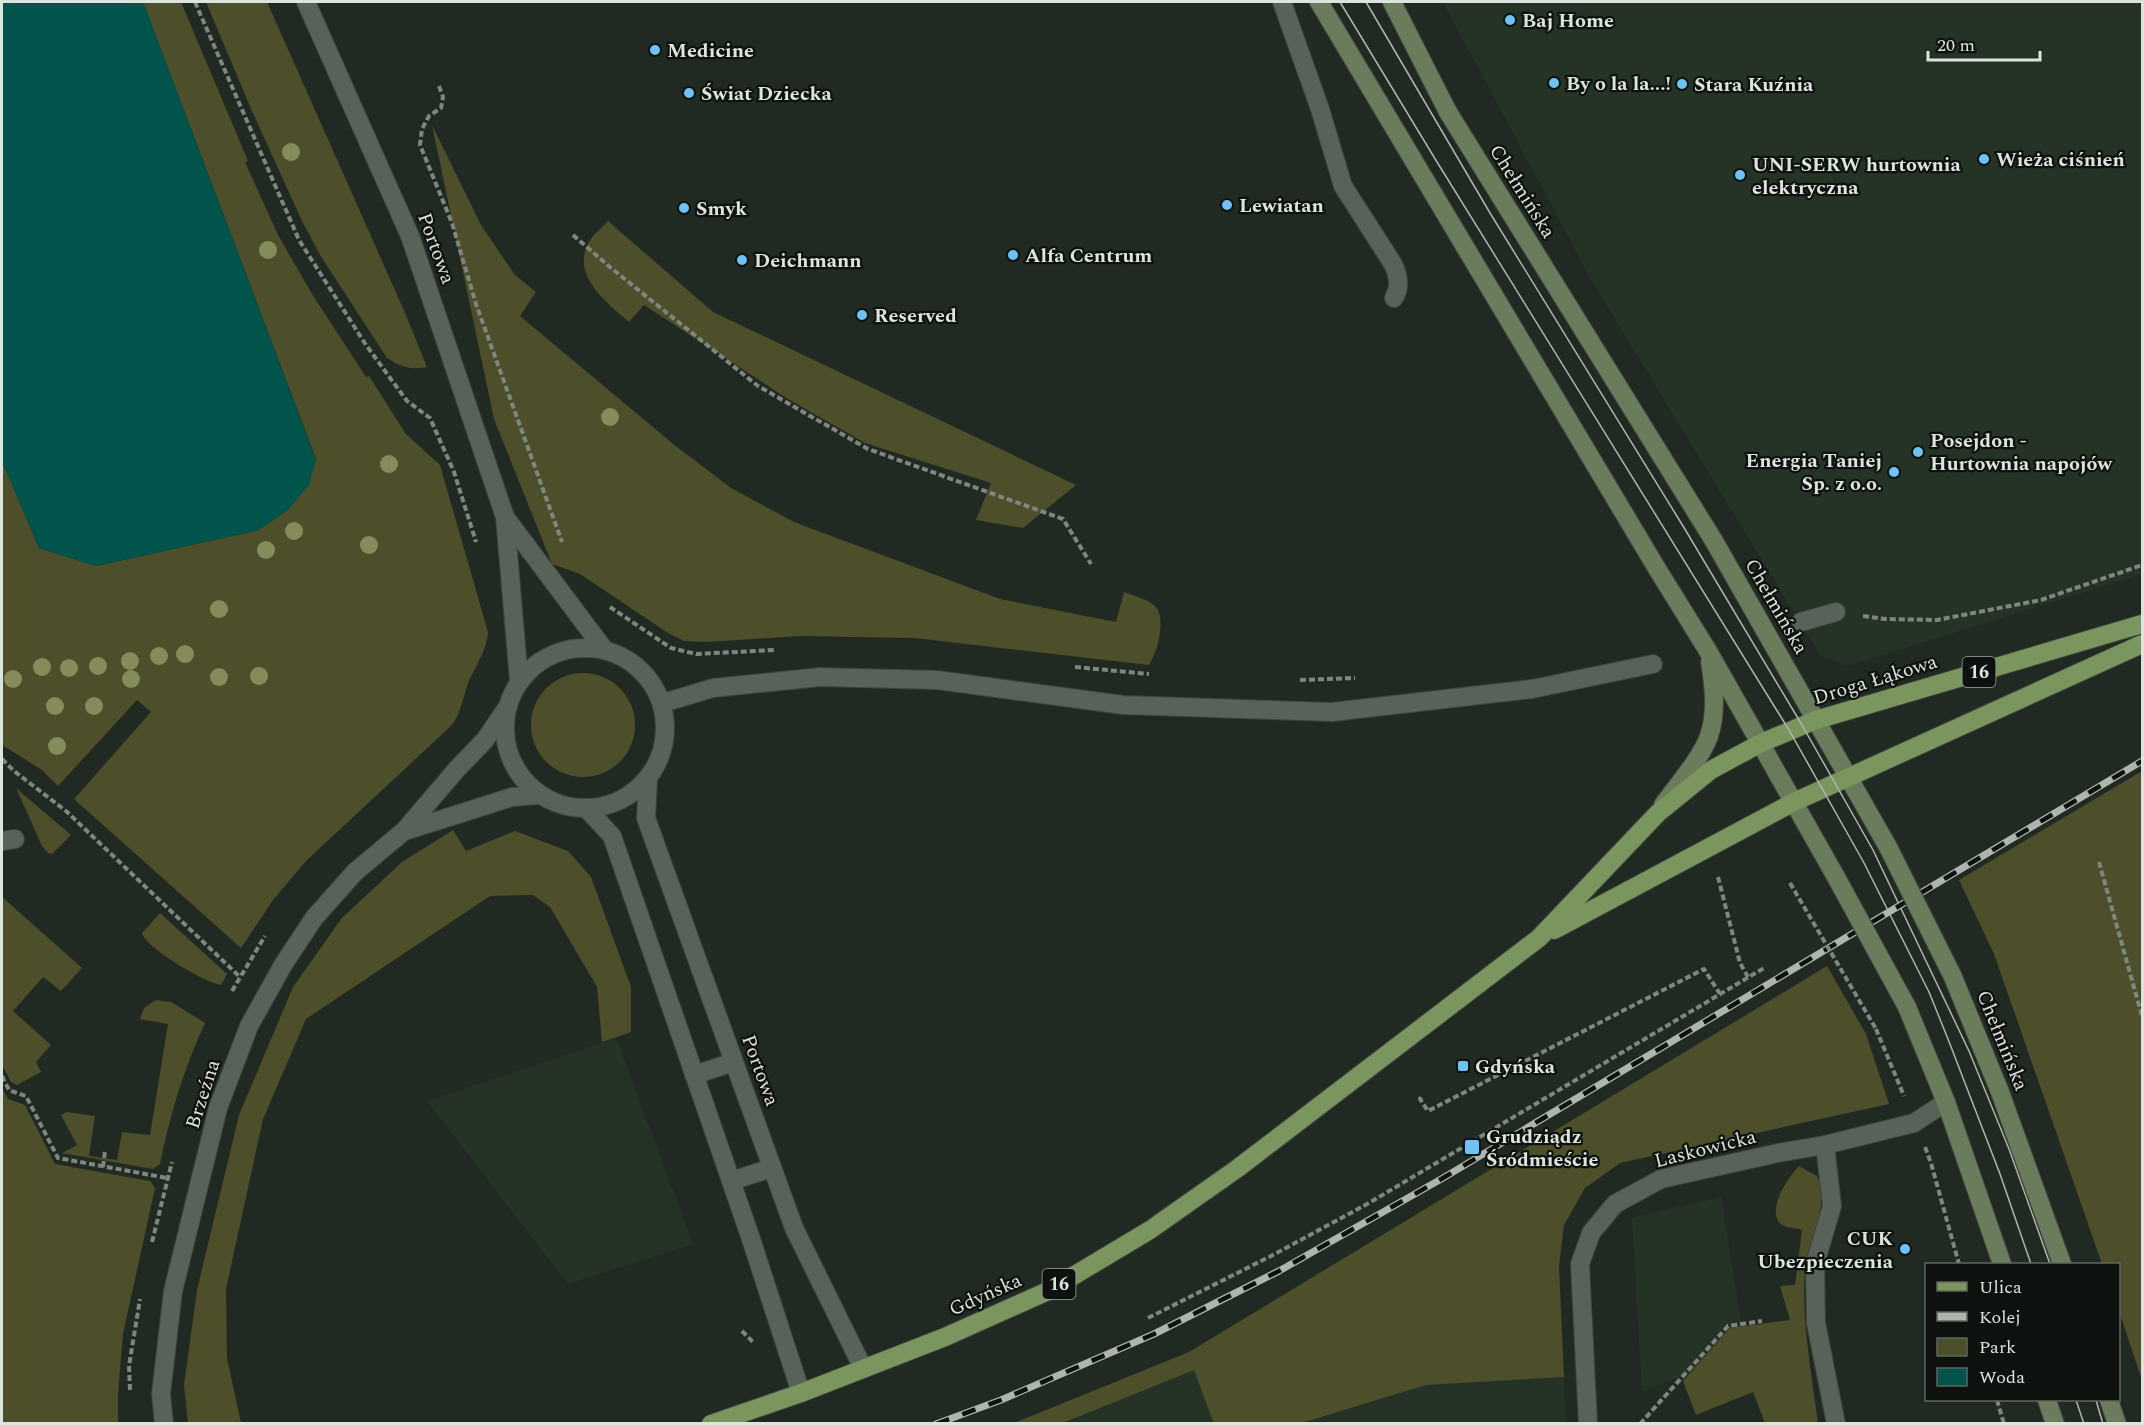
<svg xmlns="http://www.w3.org/2000/svg" width="2144" height="1425" font-family="Spectral,serif">
	<style>
		.built { fill: #253326 }
		.green { fill: #4d4e2a }
		.water { fill: #00544b }
		.lines { fill: none; stroke-linecap: round; stroke-linejoin: round }
		.lane-casing { stroke: #3d453d; stroke-width: 20 }
		.street-casing { stroke: #3d453d; stroke-width: 20 }
		.secondary-casing { stroke: #3d453d; stroke-width: 20 }
		.primary-casing { stroke: #3d453d; stroke-width: 20 }
		.path { stroke: #7f867f; stroke-width: 4; stroke-dasharray: 6 3; stroke-linecap: butt }
		.lane { stroke: #586259; stroke-width: 18 }
		.street { stroke: #586259; stroke-width: 18 }
		.secondary { stroke: #6a7c5c; stroke-width: 18 }
		.primary { stroke: #7b955f; stroke-width: 18 }
		.tram { stroke: #aeb5ae; stroke-width: 1.5 }
		.rail-casing { stroke: #aeb5ae; stroke-width: 7 }
		.rail { stroke: #0e120e; stroke-width: 4.5; stroke-dasharray: 14; stroke-linecap: butt }
		.secondary-bridge-casing { stroke: #3d453d; stroke-width: 20; stroke-linecap: butt }
		.path-bridge { stroke: #7f867f; stroke-width: 4; stroke-dasharray: 6 3; stroke-linecap: butt }
		.secondary-bridge { stroke: #6a7c5c; stroke-width: 18 }
		.tree { fill: #868b5b }
		.poi-dot { fill: #6fc2f4; stroke: #0e120e; stroke-width: 2 }
		.labels { text-anchor: middle; stroke-width: 4.5; stroke-linejoin: round; paint-order: stroke }
		.shield { fill: #0e120e; stroke: #9fa49f; stroke-width: 1.5 }
		.shield-label { font-size: 18px; font-weight: bold; fill: #dde3dd }
		.poi-label { font-size: 20px; font-weight: bold; fill: #dde3dd; stroke: #0e120e; text-anchor: start }
		.street-label { font-size: 20px; fill: #dde3dd; stroke: #0e120e }
	</style>
	<rect width="100%" height="100%" fill="#212a22"/>
	<g class="built">
		<polygon points="1443,2 2142,2 2142,574 1847,666 1820,655 1593,283"/>
		<polygon points="616,1038 693,1244 568,1284 427,1101"/>
		<polygon points="1721,1197 1746,1351 1642,1392 1632,1218"/>
		<polygon points="1194,1369 1214,1423 1063,1424"/>
		<polygon points="1564,1377 1566,1423 1302,1424 1426,1385"/>
	</g>
	<g class="green">
		<path d="M143,2H181L248,161L245,162L278,235L312,294L366,377L369,376L406,434L440,465L488,632C487,650 476,665 469,681C463,696 462,711 452,725L306,861L273,900L241,948L74,799L151,712L137,700L58,786L42,770L2,745V461L39,548L96,566L259,530L316,459Z"/>
		<path d="M206,2H267L406,315L427,367C411,370 400,367 387,358L320,255L302,221L252,111Z"/>
		<path d="M432,125L481,225L515,275L536,292L520,316L672,443L731,488L794,522L1000,599L1116,622L1124,592C1134,596 1147,599 1155,606C1167,618 1157,653 1149,665L914,638L799,636L708,642L684,641L668,633L580,574L552,564L494,419Z"/>
		<path d="M608,221L713,312L1076,485L1023,528L976,520L991,483L865,443L788,399L644,305L629,322C607,303 570,275 589,242C593,234 602,228 608,221Z"/>
		<circle cx="583" cy="725" r="52"/>
		<polygon points="2142,771 2142,1380 2119,1311 2118,1264 2102,1264 1994,954 1959,880"/>
		<polygon points="16,788 71,835 52,854 48,853 42,846"/>
		<polygon points="453,830 466,851 515,831 568,851 591,877 631,987 631,1032 602,1042 597,987 550,907 533,895 490,896 306,1019 263,1119 226,1289 227,1358 241,1423 188,1423 184,1385 197,1290 239,1115 293,987 342,918 402,862"/>
		<polygon points="2,897 82,968 61,991 43,977 13,1011 51,1045 36,1062 41,1072 17,1085 11,1082 2,1065"/>
		<path d="M160,913L227,974L221,985C205,983 146,948 142,933Z"/>
		<polygon points="1827,966 1866,1034 1889,1104 1620,1163 1585,1188 1564,1225 1559,1266 1564,1377 1426,1385 1302,1423 1214,1424 1194,1370 1063,1423 1014,1423 1189,1352"/>
		<path d="M156,1000L171,1002L205,1023C184,1068 170,1115 160,1164L153,1169L62,1153L77,1145L61,1115L67,1112L95,1116L89,1156L117,1160L122,1132L150,1135L168,1024L140,1019L144,1008Z"/>
		<polygon points="2,1088 8,1099 25,1105 55,1164 150,1181 155,1188 123,1334 118,1394 118,1423 2,1423"/>
		<path d="M1799,1166L1817,1176C1831,1201 1808,1243 1805,1271C1801,1317 1812,1377 1818,1423H1765L1753,1392L1696,1415L1683,1381L1730,1328L1790,1320L1780,1286L1795,1285L1802,1230C1796,1228 1783,1228 1779,1222C1768,1206 1788,1178 1799,1166Z"/>
	</g>
	<polygon class="water" points="2,2 143,2 316,460 309,485 288,510 259,530 96,566 39,548 2,461"/>
	<g class="lines">
		<defs>
			<g id="lane">
				<path d="M1282,2L1320,109L1343,186L1393,264C1398,275 1401,286 1394,298"/>
				<polyline points="1801,622 1836,612"/>
				<polyline points="663,703 713,688 820,677 937,680 1123,705 1332,712 1532,689 1653,664"/>
				<polyline points="2,841 15,839"/>
				<polyline points="694,1075 734,1062"/>
				<polyline points="731,1181 772,1168"/>
			</g>
			<g id="street">
				<polyline points="306,2 410,236 505,517 519,681"/>
				<polyline points="505,517 603,648"/>
				<circle cx="585" cy="728" r="80"/>
				<polyline points="648,779 646,818 794,1228 863,1368"/>
				<polyline points="587,809 612,836 750,1236 801,1393"/>
				<polyline points="405,831 512,797 539,795"/>
				<polyline points="1825,1145 1832,1206 1815,1264 1816,1323 1836,1424"/>
				<polyline points="164,1424 161,1394 173,1291 218,1108 249,1026 283,965 314,918 355,872 404,831 457,769 485,740 506,709"/>
				<polyline points="1588,1424 1580,1264 1591,1233 1615,1204 1661,1179 1778,1153 1825,1145 1914,1123 1946,1102"/>
			</g>
			<g id="secondary">
				<polyline points="1319,2 1656,567 1708,651 1836,877"/>
				<polyline points="1392,2 1448,112 1714,541 1888,847"/>
				<path d="M1663,805C1676,787 1702,757 1709,736C1717,713 1714,686 1710,662"/>
				<polyline points="1953,977 2000,1092 2062,1264"/>
				<polyline points="1907,1007 1946,1102 2002,1264"/>
				<polyline points="2047,1400 2055,1424"/>
				<polyline points="2109,1400 2117,1424"/>
			</g>
			<g id="primary">
				<polyline points="1554,930 1794,802 2142,644"/>
				<polyline points="711,1424 801,1393 945,1337 1048,1291 1150,1230 1238,1168 1539,938 1658,813 1711,770 1761,743 1816,720 2142,624"/>
			</g>
		</defs>
		<use href="#lane" class="lane-casing"/>
		<use href="#street" class="street-casing"/>
		<use href="#secondary" class="secondary-casing"/>
		<use href="#primary" class="primary-casing"/>
		<g class="path">
			<polyline points="195,2 299,240 366,345 407,401 430,418 454,472 476,542"/>
			<polyline points="439,86 443,97 441,108 429,116 422,129 420,145 452,223 476,304 562,542"/>
			<polyline points="573,235 611,268 758,386 868,449 1063,519 1091,564"/>
			<polyline points="610,607 671,648 696,654 775,650"/>
			<polyline points="1863,616 1885,619 1937,620 2041,600 2142,565"/>
			<polyline points="1075,667 1149,674"/>
			<polyline points="1300,680 1355,678"/>
			<polyline points="2,759 14,771 66,811 240,977"/>
			<polyline points="2099,862 2142,1016"/>
			<polyline points="1718,877 1740,963 1748,977"/>
			<polyline points="232,991 265,936"/>
			<polyline points="1876,1029 1904,1096"/>
			<polyline points="2,1076 9,1090 26,1096 58,1158 167,1178"/>
			<polyline points="1421,1097 1420,1099 1428,1111 1704,969 1720,994"/>
			<polyline points="1925,1147 1931,1163 1959,1264"/>
			<polyline points="103,1167 105,1151"/>
			<polyline points="152,1242 172,1162"/>
			<polyline points="1148,1318 1271,1256 1369,1203 1764,968"/>
			<polyline points="742,1331 753,1342"/>
			<polyline points="130,1390 129,1366 140,1299"/>
			<polyline points="1997,1400 2004,1424"/>
			<polyline points="1640,1424 1728,1326 1762,1321"/>
		</g>
		<use href="#lane" class="lane"/>
		<use href="#street" class="street"/>
		<use href="#secondary" class="secondary"/>
		<use href="#primary" class="primary"/>
		<g class="tram">
			<polyline points="1340,2 1437,162 1789,730 1863,861 1929,992 1948,1039 2000,1174 2031,1264"/>
			<polyline points="1366,2 1490,213 1683,526 1802,725 1873,850 1969,1051 2009,1149 2050,1264"/>
			<polyline points="2076,1400 2084,1424"/>
			<polyline points="2096,1400 2103,1424"/>
		</g>
		<defs>
			<polyline id="rail" points="936,1424 1001,1400 1154,1334 1279,1271 1443,1178 2142,761"/>
		</defs>
		<use href="#rail" class="rail-casing"/>
		<use href="#rail" class="rail"/>
		<defs>
			<g id="secondary-bridge">
				<polyline points="1888,847 1953,977"/>
				<polyline points="1836,877 1907,1007"/>
			</g>
		</defs>
		<use href="#secondary-bridge" class="secondary-bridge-casing"/>
		<polyline class="path-bridge" points="1790,883 1876,1029"/>
		<use href="#secondary-bridge" class="secondary-bridge"/>
	</g>
	<g class="tree">
		<circle cx="291" cy="152" r="9"/>
		<circle cx="268" cy="250" r="9"/>
		<circle cx="610" cy="417" r="9"/>
		<circle cx="389" cy="464" r="9"/>
		<circle cx="294" cy="531" r="9"/>
		<circle cx="369" cy="545" r="9"/>
		<circle cx="266" cy="550" r="9"/>
		<circle cx="219" cy="609" r="9"/>
		<circle cx="185" cy="654" r="9"/>
		<circle cx="159" cy="656" r="9"/>
		<circle cx="130" cy="661" r="9"/>
		<circle cx="98" cy="666" r="9"/>
		<circle cx="42" cy="667" r="9"/>
		<circle cx="69" cy="668" r="9"/>
		<circle cx="259" cy="676" r="9"/>
		<circle cx="219" cy="677" r="9"/>
		<circle cx="13" cy="679" r="9"/>
		<circle cx="131" cy="679" r="9"/>
		<circle cx="55" cy="706" r="9"/>
		<circle cx="94" cy="706" r="9"/>
		<circle cx="57" cy="746" r="9"/>
	</g>
	<g class="poi-dot">
		<circle cx="1510" cy="20" r="6"/>
		<circle cx="655" cy="50" r="6"/>
		<circle cx="1554" cy="83" r="6"/>
		<circle cx="1682" cy="84" r="6"/>
		<circle cx="689" cy="93" r="6"/>
		<circle cx="1984" cy="159" r="6"/>
		<circle cx="1740" cy="175" r="6"/>
		<circle cx="1227" cy="205" r="6"/>
		<circle cx="684" cy="208" r="6"/>
		<circle cx="1013" cy="255" r="6"/>
		<circle cx="742" cy="260" r="6"/>
		<circle cx="862" cy="315" r="6"/>
		<circle cx="1918" cy="452" r="6"/>
		<circle cx="1894" cy="472" r="6"/>
		<rect x="1457" y="1060" width="12" height="12" rx="3"/>
		<rect x="1464" y="1139" width="16" height="16" rx="3"/>
		<circle cx="1905" cy="1249" r="6"/>
	</g>
	<g class="labels">
		<g class="shield">
			<rect x="1962.5" y="657" width="33" height="30" rx="4.5"/>
			<rect x="1042.5" y="1269" width="33" height="30" rx="4.5"/>
		</g>
		<g class="shield-label">
			<text x="1979" y="678">16</text>
			<text x="1059" y="1290">16</text>
		</g>
		<g class="poi-label">
			<text x="1522" y="27">Baj Home</text>
			<text x="667" y="57">Medicine</text>
			<text x="1566" y="90">By o la la...!</text>
			<text x="1694" y="91">Stara Kuźnia</text>
			<text x="701" y="100">Świat Dziecka</text>
			<text x="1996" y="166">Wieża ciśnień</text>
			<text x="1752" y="171">UNI-SERW hurtownia<tspan x="1752" dy="23">elektryczna</tspan></text>
			<text x="1239" y="212">Lewiatan</text>
			<text x="696" y="215">Smyk</text>
			<text x="1025" y="262">Alfa Centrum</text>
			<text x="754" y="267">Deichmann</text>
			<text x="874" y="322">Reserved</text>
			<text x="1930" y="447">Posejdon -<tspan x="1930" dy="23">Hurtownia napojów</tspan></text>
			<text x="1882" y="467" text-anchor="end">Energia Taniej<tspan x="1882" dy="23">Sp. z o.o.</tspan></text>
			<text x="1475" y="1073">Gdyńska</text>
			<text x="1486" y="1143">Grudziądz<tspan x="1486" dy="23">Śródmieście</tspan></text>
			<text x="1893" y="1245" text-anchor="end">CUK<tspan x="1893" dy="23">Ubezpieczenia</tspan></text>
		</g>
		<g class="street-label">
			<text transform="translate(1523 191) rotate(58)" y="7">Chełmińska</text>
			<text transform="translate(437 248) rotate(70)" y="7">Portowa</text>
			<text transform="translate(1777 606) rotate(60)" y="7">Chełmińska</text>
			<text transform="translate(1875 679) rotate(-17)" y="7">Droga Łąkowa</text>
			<text transform="translate(2003 1040) rotate(68)" y="7">Chełmińska</text>
			<text transform="translate(761 1070) rotate(70)" y="7">Portowa</text>
			<text transform="translate(202 1094) rotate(-72)" y="7">Brzeźna</text>
			<text transform="translate(1705 1148) rotate(-14)" y="7">Laskowicka</text>
			<text transform="translate(985 1294) rotate(-24)" y="7">Gdyńska</text>
		</g>
	</g>
	<rect width="2144" height="1425" fill="none" stroke="#dde3dd" stroke-width="6"/>
	<rect x="1925" y="1263" width="195" height="138" fill="#0e120e" stroke="#616661" stroke-width="1.5"/>
	<rect x="1937" y="1282" width="30" height="9" fill="#7b955f" stroke="#616661" stroke-width="1.5"/>
	<text x="1979" y="1293" font-size="18" fill="#dde3dd">Ulica</text>
	<rect x="1937" y="1312" width="30" height="9" fill="#aeb5ae" stroke="#616661" stroke-width="1.5"/>
	<text x="1979" y="1323" font-size="18" fill="#dde3dd">Kolej</text>
	<rect x="1937" y="1338" width="30" height="18" fill="#4d4e2a" stroke="#616661" stroke-width="1.5"/>
	<text x="1979" y="1353" font-size="18" fill="#dde3dd">Park</text>
	<rect x="1937" y="1368" width="30" height="18" fill="#00544b" stroke="#616661" stroke-width="1.5"/>
	<text x="1979" y="1383" font-size="18" fill="#dde3dd">Woda</text>
	<path d="M1928 51v9h112v-9" fill="none" stroke="#dde3dd" stroke-width="3"/>
	<text x="1937" y="51" font-size="18" fill="#dde3dd" stroke="#0e120e" stroke-width="4.5" paint-order="stroke">20 m</text>
</svg>
